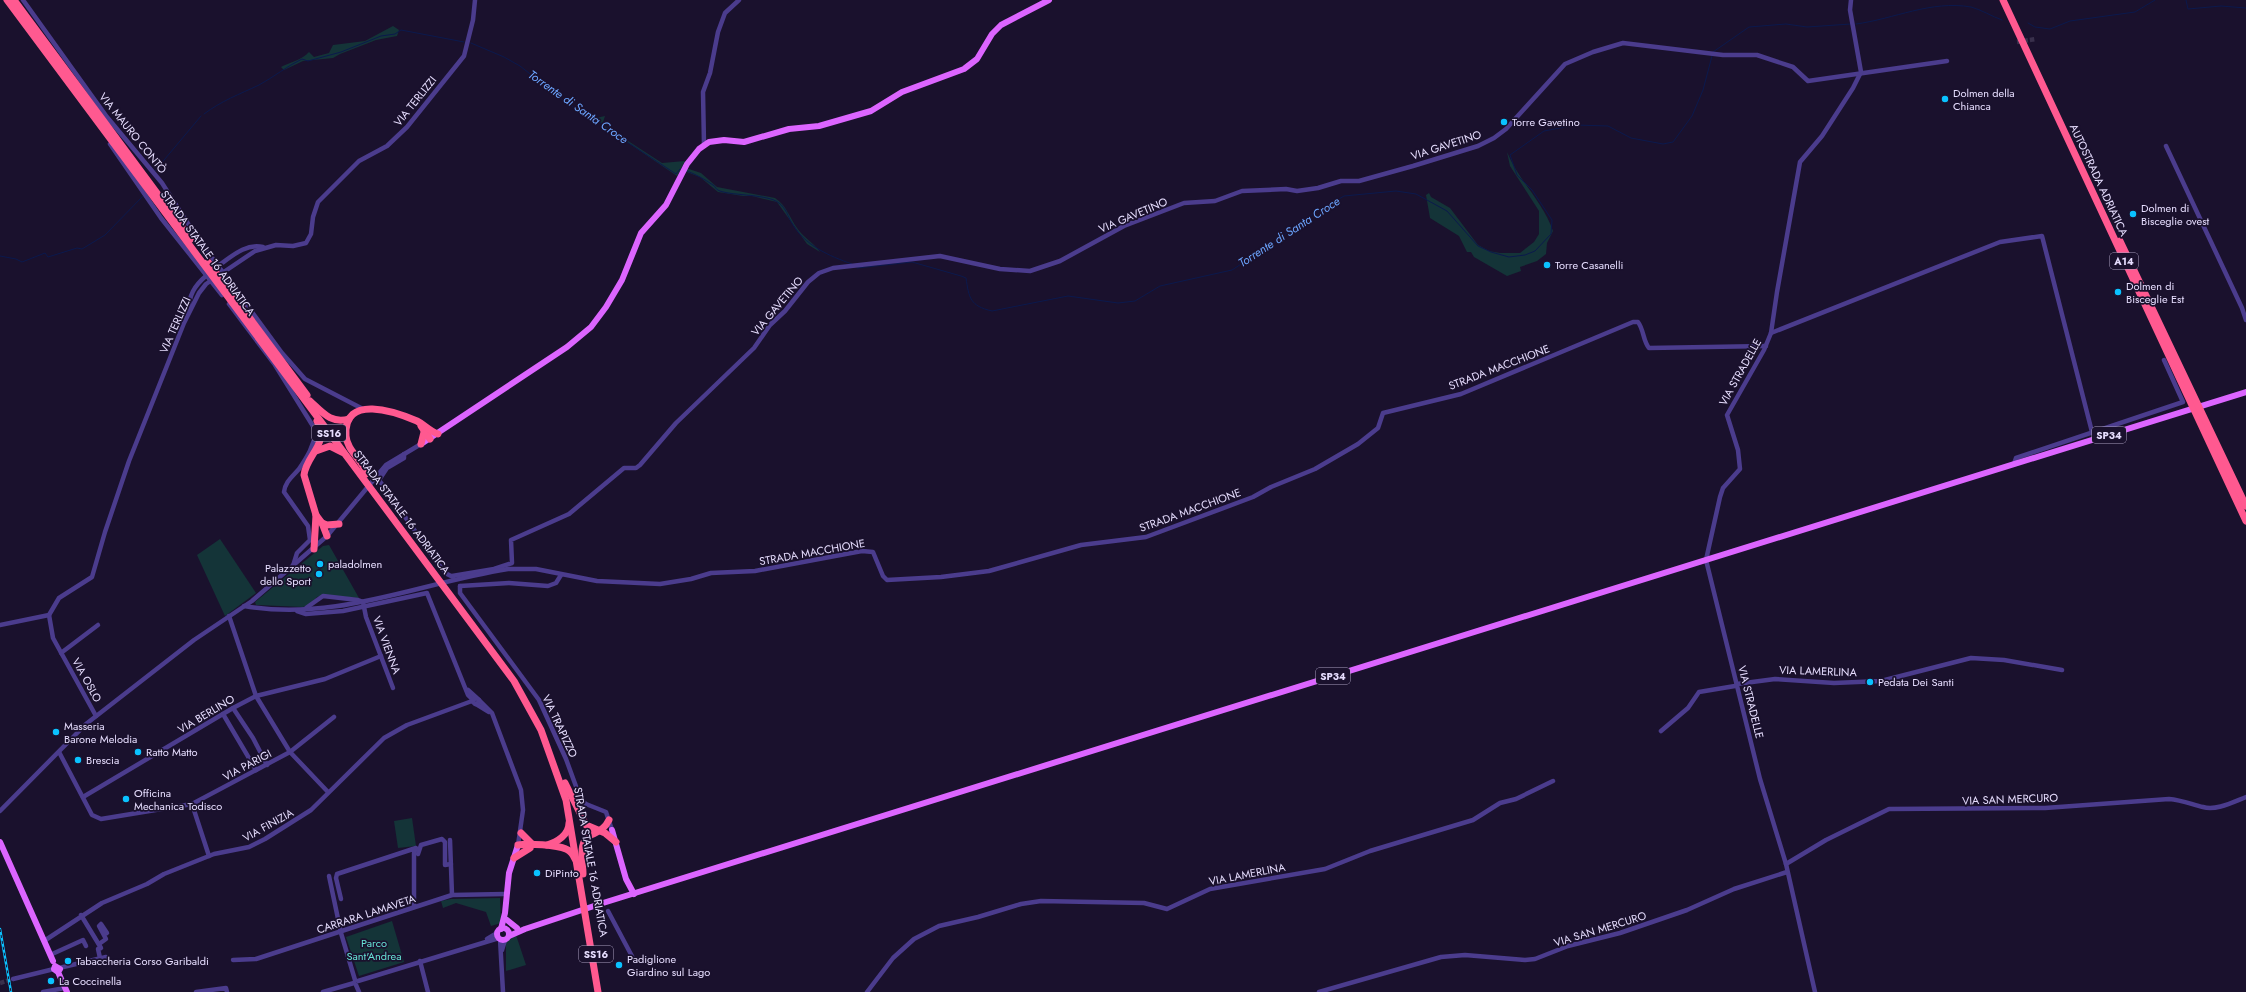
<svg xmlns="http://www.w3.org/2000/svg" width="2246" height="992" font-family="Jost,sans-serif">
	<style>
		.green { fill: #143438 }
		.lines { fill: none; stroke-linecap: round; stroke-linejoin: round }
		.stream { stroke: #0b194d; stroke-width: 1 }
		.minor-tunnel { stroke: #39304c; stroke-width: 4.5; stroke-dasharray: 4.5 2; stroke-linecap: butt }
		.minor { stroke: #4b3c8d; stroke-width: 4.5 }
		.major { stroke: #dc65ff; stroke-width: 6 }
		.highway { stroke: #ff5990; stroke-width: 7 }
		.rail-casing { stroke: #0ac2ff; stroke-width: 2.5 }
		.rail { stroke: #1a112d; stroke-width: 1; stroke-dasharray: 3; stroke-linecap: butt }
		.poi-dot { fill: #0ac2ff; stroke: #1a112d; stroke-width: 1.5 }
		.labels { text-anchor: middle; stroke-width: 3.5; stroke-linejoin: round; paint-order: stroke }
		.shield { fill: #1a112d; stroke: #aaa0c0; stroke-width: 1 }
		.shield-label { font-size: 10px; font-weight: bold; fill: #e7deff }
		.poi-label { font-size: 11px; fill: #e7deff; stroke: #1a112d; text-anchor: start }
		.street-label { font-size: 11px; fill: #e7deff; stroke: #1a112d }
		.park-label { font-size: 11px; fill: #66e3d6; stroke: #1a112d }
		.water-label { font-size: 12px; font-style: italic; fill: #6ca5ff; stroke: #1a112d }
	</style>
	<rect width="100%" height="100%" fill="#1a112d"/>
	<g class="green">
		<path d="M393,26L399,30L397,36L376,40L340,54L333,58L303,61L284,70L281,67C290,62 302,60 309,52L314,57L329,53L333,45L365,41Z"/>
		<polygon points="605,116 603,122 605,126 662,163 685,161 677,176 624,140 601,128 601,123 596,118"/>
		<path d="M1507,152C1519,181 1543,202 1553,231L1547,243L1546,254L1537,261L1520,267L1521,271L1507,276L1474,257L1471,252H1467L1459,236L1430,218L1426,195L1429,193L1431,197L1450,208L1478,245L1489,251L1500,253H1520L1534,242L1539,234V211L1510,166Z"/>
		<path d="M686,168L701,173L717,187L775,198C787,206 789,217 797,228C803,237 813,242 820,252L807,244L777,202L752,196H743L718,192L700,177L684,171Z"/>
		<polygon points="220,539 256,593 225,616 197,555"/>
		<polygon points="329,545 359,598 323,595 317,597 310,604 303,607 256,605 255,602 323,546"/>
		<polygon points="412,818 416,846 398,848 394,821"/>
		<polygon points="500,898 501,923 491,926 486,912 456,903 443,908 441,901 451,899"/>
		<polygon points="392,921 404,962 359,976 346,937"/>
		<polygon points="516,935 526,965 506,971 506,942"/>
	</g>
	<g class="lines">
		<g class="stream">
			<polyline points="2186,0 2188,9 2221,6 2246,8"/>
			<polyline points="2028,23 2035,27 2050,29 2070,21 2135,12 2155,0"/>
			<path d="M1856,24C1894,19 1931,0 1971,7C1982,10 1991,16 2002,20"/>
			<polyline points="471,43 504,57 520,66 567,103 601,123 612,132 676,174 680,169"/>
			<polyline points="1713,52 1749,27 1786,24 1807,27 1851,24"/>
			<path d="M204,114C221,101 240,94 259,85C274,77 287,66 302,59L308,61L341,52L381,36L395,34L401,30L464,42"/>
			<path d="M687,171C697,175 704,179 713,185C716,187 716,190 720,191C734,196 768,194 779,203C786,208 788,217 792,223C804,245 829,256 852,264"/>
			<polyline points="154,172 201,116"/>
			<polyline points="0,256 16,259 22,262 45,253 48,257 77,248 82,249 105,235 144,195"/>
			<path d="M857,268L912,262L961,276L966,278C969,298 970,306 992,311L1068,296L1118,303L1135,301L1160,286L1232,270L1275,242L1310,216L1344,196L1396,191L1416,194L1447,211L1478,246L1491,252L1509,257L1525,255L1535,251L1551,234L1552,220L1532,190L1517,175L1510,155L1544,131L1576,125L1608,126L1631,138L1663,144L1673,142L1692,116L1703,90L1712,56"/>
		</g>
		<g class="minor-tunnel">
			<polyline points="2017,42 2036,39"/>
			<polyline points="0,983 13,979"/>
		</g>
		<g class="minor">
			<polyline points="23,0 107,117 162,183 194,233 282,353 305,379 363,409"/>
			<polyline points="110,144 161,218 222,295"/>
			<polyline points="704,145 703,92 710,73 718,32 725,13 739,0"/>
			<polyline points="2166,146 2242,308 2246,320"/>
			<path d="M218,266C232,256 246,243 263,247"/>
			<path d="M229,304L275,365L316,431C314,446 307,457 299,469C292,477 285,482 284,492L308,526L310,540L297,553L293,566"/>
			<path d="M188,312C189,295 194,286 207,275"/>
			<polyline points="1771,333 2000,242 2042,236 2092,432"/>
			<polyline points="404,454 404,458 387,468 379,480 439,565 447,574 453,577"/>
			<polyline points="2014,464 2016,458 2183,402 2164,360"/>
			<polyline points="452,576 494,569 512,563 511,540 569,514 624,468 636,468 640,465 676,423 754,348 770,325 785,311 808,282 819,273 833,268 940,256 1000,269 1030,271 1060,261 1124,226 1184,203 1215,201 1242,191 1286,189 1297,191 1318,188 1341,181 1359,181 1413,166 1478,146 1494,138 1506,129 1565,64 1593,52 1623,43 1723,55 1757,55 1793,67 1808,81 1947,61"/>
			<polyline points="460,586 460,593 539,700 566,759 581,800 586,804 606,812 612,830"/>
			<polyline points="460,586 509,583 548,586 556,583 561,575"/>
			<path d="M244,606C336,622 419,583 508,569H536L597,581L660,584L691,579L711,573L755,571L862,551L873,552L883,576L887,580L941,577L989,571L1081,545L1146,537L1253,497L1271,487L1315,469L1358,444L1378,428L1383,413L1461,394L1633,322H1638C1644,330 1643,341 1649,348L1766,346"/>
			<polyline points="306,608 323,596 358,600 363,602 366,617 393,688"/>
			<polyline points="297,611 306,614 343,611 427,593 468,695 473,700"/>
			<polyline points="49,615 53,638 96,716"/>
			<polyline points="229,616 256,696 290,752 328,792"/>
			<polyline points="0,625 49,615 59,598 92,577 105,532 129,461 184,323 199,293 206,284 255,251 276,245 293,246 306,243 311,234 313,217 318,202 359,161 387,146 407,127 464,56 473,20 475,0"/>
			<polyline points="61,653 98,625"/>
			<polyline points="468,690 479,700 478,703 475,704 472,701 476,698"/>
			<polyline points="479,700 492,713 521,790 523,810 518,845"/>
			<polyline points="476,704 489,712"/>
			<polyline points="233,708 253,738 267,765"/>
			<polyline points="223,714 256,770"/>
			<polyline points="1661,731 1688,708 1699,692 1735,686 1737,684 1775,679 1834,683 1881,681 1971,658 2004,660 2062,670"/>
			<polyline points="59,752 92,815 101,819 192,804 290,752 334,717"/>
			<polyline points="83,797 233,708 256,696 325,679 381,656"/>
			<polyline points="192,804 209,856"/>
			<polyline points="0,811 86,724 194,640 252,601 327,536 386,465 421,444"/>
			<polyline points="450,840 452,895"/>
			<polyline points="418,854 421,845 442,839 445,842 445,865 451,864"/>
			<path d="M1786,864L1826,840L1889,809L2045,808L2169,799C2181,800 2191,804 2203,807C2216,811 2233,802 2246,797"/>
			<polyline points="329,876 341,933 355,980"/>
			<polyline points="341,899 336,878 337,874 416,848 414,853 414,907"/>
			<polyline points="608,911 634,960"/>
			<polyline points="81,915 101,948 98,949 100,958"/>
			<polyline points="487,939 497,933"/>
			<polyline points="500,939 503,992"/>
			<polyline points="44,941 102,903 147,884 164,874 214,854 249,847 265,839 311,810 384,738 407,725 472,701"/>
			<polyline points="99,944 106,939 99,926 101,924 107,933 104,934"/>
			<polyline points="502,950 505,940"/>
			<polyline points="50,955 83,940 86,946"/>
			<polyline points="233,960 256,959 452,895 505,894"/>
			<polyline points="420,961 428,992"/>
			<polyline points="59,968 106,957"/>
			<polyline points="13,979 54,969"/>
			<polyline points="358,981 499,938"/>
			<polyline points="356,985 359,992"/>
			<polyline points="43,992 65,988"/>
			<polyline points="196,992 226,988 227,992"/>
			<polyline points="323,992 354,983"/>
			<polyline points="867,992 893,958 914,939 939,926 978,917 1021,904 1041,901 1144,903 1167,909 1210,889 1325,869 1370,851 1473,820 1500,803 1516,799 1553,781"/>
			<polyline points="1319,992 1441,957 1465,955 1525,960 1535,959 1568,946 1620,933 1687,910 1734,889 1787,872"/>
			<polyline points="1815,992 1786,864 1760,779 1706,560 1720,497 1723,488 1740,469 1738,450 1727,415 1764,350 1771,333 1777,292 1800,162 1822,136 1853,88 1861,72 1850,10 1851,0"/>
		</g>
		<g class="major">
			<polyline points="421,444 567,347 591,327 606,307 622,280 641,233 666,205 687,164 699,149 709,142 724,140 744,142 789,129 819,126 871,111 902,92 964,69 977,59 992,34 1001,25 1049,0"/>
			<polyline points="612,830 626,879 634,894"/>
			<polyline points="0,842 53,961"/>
			<polyline points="507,920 517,928"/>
			<circle cx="503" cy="934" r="6"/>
			<polyline points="501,929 505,913 509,873 518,845"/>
			<polyline points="509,936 525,929 603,903 2246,392"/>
			<polyline points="58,972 60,969 55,966 54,969 58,972 67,992"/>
		</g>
		<g class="highway">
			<polyline points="7,0 514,681 541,730 566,800 598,992"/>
			<polyline points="14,0 191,239"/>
			<polyline points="2003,0 2246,521"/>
			<polyline points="2120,241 2246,506"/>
			<polyline points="208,262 307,395"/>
			<path d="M310,401C323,413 331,424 349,419"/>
			<polyline points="421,426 430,439"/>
			<polyline points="421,444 424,432"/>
			<polyline points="316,451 330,446 342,452"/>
			<path d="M366,474C363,460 347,451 346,436C343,393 396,412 417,421C425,425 429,431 438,434"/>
			<polyline points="316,515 322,523 327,536"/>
			<polyline points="322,523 327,525 339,524"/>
			<path d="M314,549L316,515L304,475C306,455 330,444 317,421"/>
			<polyline points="565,783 586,825 605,833 616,842"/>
			<polyline points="521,833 532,844"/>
			<path d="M518,845C528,843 557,845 566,849C571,851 573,854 575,859"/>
			<path d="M547,845C557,842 569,835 569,823"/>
			<polyline points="514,858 530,848"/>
			<path d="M583,874C583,860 577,840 593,834C601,830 605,828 609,820"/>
		</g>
		<defs>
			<polyline id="rail" points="0,929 11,992"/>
		</defs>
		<use href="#rail" class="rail-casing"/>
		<use href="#rail" class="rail"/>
	</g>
	<g class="poi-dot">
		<circle cx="1945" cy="99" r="4"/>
		<circle cx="1504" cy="122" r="4"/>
		<circle cx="2133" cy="214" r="4"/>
		<circle cx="1547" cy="265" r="4"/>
		<circle cx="2118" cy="292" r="4"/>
		<circle cx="320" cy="564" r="4"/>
		<circle cx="319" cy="574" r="4"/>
		<circle cx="1870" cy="682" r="4"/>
		<circle cx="56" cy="732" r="4"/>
		<circle cx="138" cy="752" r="4"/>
		<circle cx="78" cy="760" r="4"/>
		<circle cx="126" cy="799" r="4"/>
		<circle cx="537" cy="873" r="4"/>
		<circle cx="68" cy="961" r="4"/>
		<circle cx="619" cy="965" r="4"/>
		<circle cx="51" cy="981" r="4"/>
	</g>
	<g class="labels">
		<g class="shield">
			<rect x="2110" y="253" width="28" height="16" rx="3"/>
			<rect x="312" y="425" width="34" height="16" rx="3"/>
			<rect x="2092" y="427" width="34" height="16" rx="3"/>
			<rect x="1316" y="668" width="34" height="16" rx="3"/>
			<rect x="579" y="946" width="34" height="16" rx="3"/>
		</g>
		<g class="shield-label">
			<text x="2124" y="265">A14</text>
			<text x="329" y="437">SS16</text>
			<text x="2109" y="439">SP34</text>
			<text x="1333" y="680">SP34</text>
			<text x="596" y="958">SS16</text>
		</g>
		<g class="poi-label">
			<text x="1953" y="97">Dolmen della<tspan x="1953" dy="13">Chianca</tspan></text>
			<text x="1512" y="126">Torre Gavetino</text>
			<text x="2141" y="212">Dolmen di<tspan x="2141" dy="13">Bisceglie ovest</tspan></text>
			<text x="1555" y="269">Torre Casanelli</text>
			<text x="2126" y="290">Dolmen di<tspan x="2126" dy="13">Bisceglie Est</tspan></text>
			<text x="328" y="568">paladolmen</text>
			<text x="311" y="572" text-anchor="end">Palazzetto<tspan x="311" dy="13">dello Sport</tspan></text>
			<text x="1878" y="686">Pedata Dei Santi</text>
			<text x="64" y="730">Masseria<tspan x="64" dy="13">Barone Melodia</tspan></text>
			<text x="146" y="756">Ratto Matto</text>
			<text x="86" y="764">Brescia</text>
			<text x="134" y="797">Officina<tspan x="134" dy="13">Mechanica Todisco</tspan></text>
			<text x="545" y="877">DiPinto</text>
			<text x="627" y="963">Padiglione<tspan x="627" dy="13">Giardino sul Lago</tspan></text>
			<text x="76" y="965">Tabaccheria Corso Garibaldi</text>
			<text x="59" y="985">La Coccinella</text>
		</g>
		<g class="street-label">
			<text transform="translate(415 101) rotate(-51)" y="4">VIA TERLIZZI</text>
			<text transform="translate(133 133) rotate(51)" y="4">VIA MAURO CONTÒ</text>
			<text transform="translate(1446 145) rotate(-18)" y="4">VIA GAVETINO</text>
			<text transform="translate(2099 180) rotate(65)" y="4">AUTOSTRADA ADRIATICA</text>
			<text transform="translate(1133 215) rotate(-23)" y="4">VIA GAVETINO</text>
			<text transform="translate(208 253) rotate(54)" y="4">STRADA STATALE 16 ADRIATICA</text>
			<text transform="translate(777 306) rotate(-50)" y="4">VIA GAVETINO</text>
			<text transform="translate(175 325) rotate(-66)" y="4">VIA TERLIZZI</text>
			<text transform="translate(1499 367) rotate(-21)" y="4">STRADA MACCHIONE</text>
			<text transform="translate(1740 372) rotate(-61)" y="4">VIA STRADELLE</text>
			<text transform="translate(1190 510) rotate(-20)" y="4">STRADA MACCHIONE</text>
			<text transform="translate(402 512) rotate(53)" y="4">STRADA STATALE 16 ADRIATICA</text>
			<text transform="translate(812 552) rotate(-10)" y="4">STRADA MACCHIONE</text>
			<text transform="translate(387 645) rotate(70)" y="4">VIA VIENNA</text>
			<text transform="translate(1818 671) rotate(2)" y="4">VIA LAMERLINA</text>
			<text transform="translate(87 680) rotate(61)" y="4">VIA OSLO</text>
			<text transform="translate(1751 702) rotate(76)" y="4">VIA STRADELLE</text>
			<text transform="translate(206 714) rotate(-31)" y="4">VIA BERLINO</text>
			<text transform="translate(560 726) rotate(65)" y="4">VIA TRAPIZZO</text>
			<text transform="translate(247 765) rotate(-28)" y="4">VIA PARIGI</text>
			<text transform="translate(2010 799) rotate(-2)" y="4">VIA SAN MERCURO</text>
			<text transform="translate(268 825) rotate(-29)" y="4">VIA FINIZIA</text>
			<text transform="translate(591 862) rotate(80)" y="4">STRADA STATALE 16 ADRIATICA</text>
			<text transform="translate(1247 874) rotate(-11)" y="4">VIA LAMERLINA</text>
			<text transform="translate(366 914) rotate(-18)" y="4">CARRARA LAMAVETA</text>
			<text transform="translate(1600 929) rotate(-17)" y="4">VIA SAN MERCURO</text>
		</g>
		<g class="park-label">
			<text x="374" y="947">Parco<tspan x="374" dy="13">Sant'Andrea</tspan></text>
		</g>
		<g class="water-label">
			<text transform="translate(578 107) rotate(35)" y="4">Torrente di Santa Croce</text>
			<text transform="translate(1289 232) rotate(-33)" y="4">Torrente di Santa Croce</text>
		</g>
	</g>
</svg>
